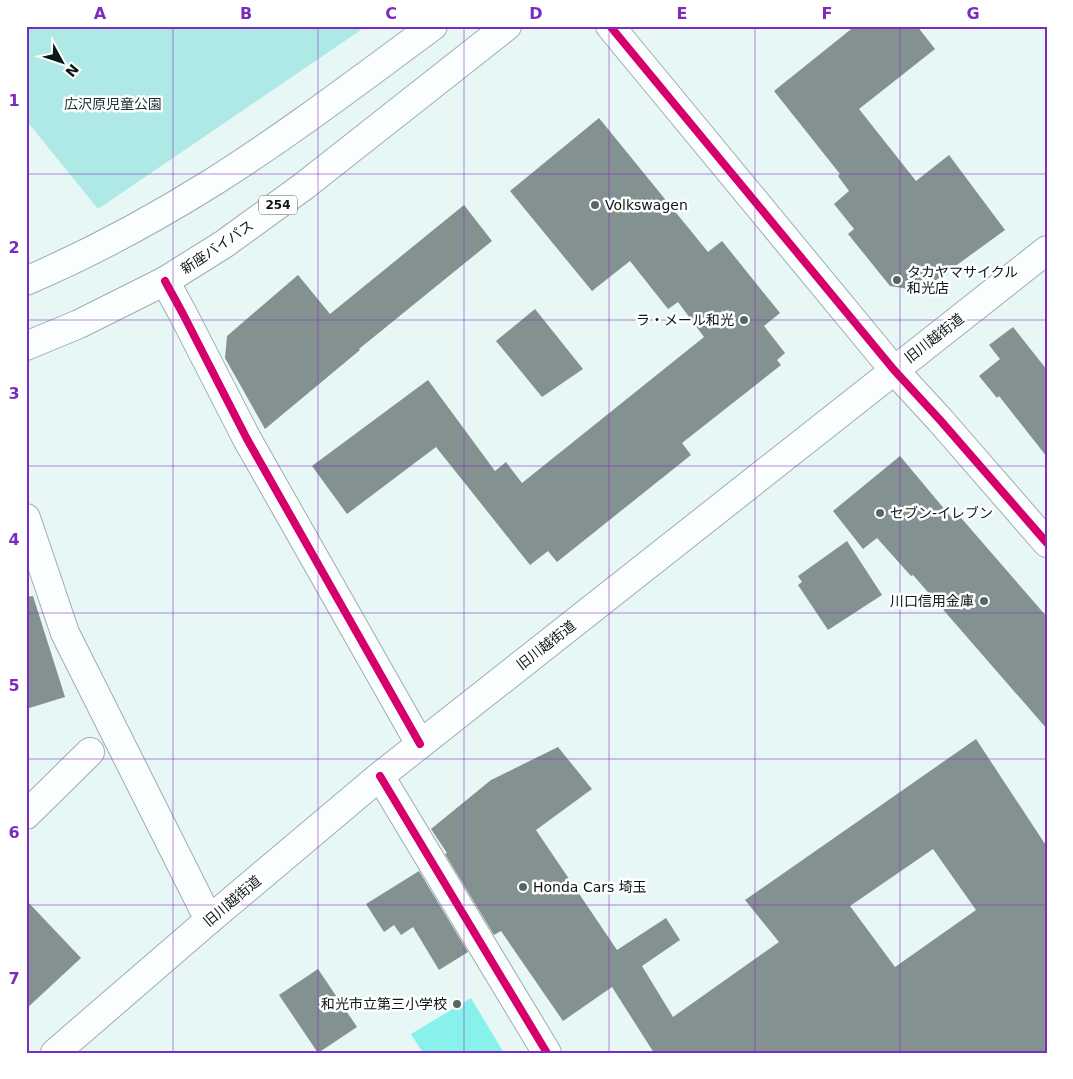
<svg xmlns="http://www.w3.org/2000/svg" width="1073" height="1079" font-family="'DejaVu Sans','Noto Sans JP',sans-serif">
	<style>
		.green { fill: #afe9e6 }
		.water { fill: #89f1ec }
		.building { fill: #839190; fill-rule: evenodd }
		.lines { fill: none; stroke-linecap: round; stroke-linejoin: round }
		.minor-casing { stroke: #9fadac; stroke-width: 30 }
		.major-casing { stroke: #9fadac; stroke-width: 30 }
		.highway-casing { stroke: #9fadac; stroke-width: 30 }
		.minor { stroke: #fbfefe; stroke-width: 28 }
		.major { stroke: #fbfefe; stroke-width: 28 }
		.highway { stroke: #fbfefe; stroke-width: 28 }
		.cycleway-casing { stroke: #fff; stroke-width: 11 }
		.cycleway { stroke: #d6006c; stroke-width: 8 }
		.grid { fill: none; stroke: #7b2cbf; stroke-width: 1; stroke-opacity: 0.55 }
		.poi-dot { fill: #576665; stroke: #fff; stroke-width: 2 }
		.labels { text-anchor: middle; stroke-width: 5; stroke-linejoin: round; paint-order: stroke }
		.shield { fill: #fff; stroke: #545d5d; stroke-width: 1 }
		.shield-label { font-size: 12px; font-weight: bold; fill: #0a1817 }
		.park-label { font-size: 14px; fill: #18302f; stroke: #fff }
		.poi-label { font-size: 14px; fill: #0a1817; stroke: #fff; text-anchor: start }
		.street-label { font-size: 14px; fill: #0a1817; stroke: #fff }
		.neatline { fill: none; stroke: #7b2cbf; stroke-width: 2 }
		.grid-label { font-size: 16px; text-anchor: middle; font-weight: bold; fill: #7b2cbf }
	</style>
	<rect width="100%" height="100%" fill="#e7f7f6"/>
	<polygon class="green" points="26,26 358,26 361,30 98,209 26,120"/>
	<polygon class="water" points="471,998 504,1053 423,1053 411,1034"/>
	<g class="building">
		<polygon points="855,26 917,26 935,49 859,109 916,181 949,155 1005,230 921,291 890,286 848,234 854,229 834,204 849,191 838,176 840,174 774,91"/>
		<polygon points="599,118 708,252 722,241 780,313 764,326 785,353 777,360 781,365 682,443 691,455 557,562 548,551 530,565 436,447 347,514 312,466 428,380 495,471 506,462 522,483 704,337 678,302 668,309 630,261 592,291 510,191"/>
		<polygon points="464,205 492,241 359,349 360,350 265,429 225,358 227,336 298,275 330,314"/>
		<polygon points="535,309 583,369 542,397 496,341"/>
		<polygon points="1013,327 1047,370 1047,457 999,396 997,398 979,376 1000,359 989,345"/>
		<polygon points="900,456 951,517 956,512 1047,617 1047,729 913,575 911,576 877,538 863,549 833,511"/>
		<polygon points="847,541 882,595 828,630 798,585 802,582 798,576"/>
		<polygon points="33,596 65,697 26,709 26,597"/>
		<path d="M976,739L1047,847V1053H654L612,987L563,1021L501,931L494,935L445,854L447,853L431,829L491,780L558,747L592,789L536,830L617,950L666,918L680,940L642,966L673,1017L779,942L745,900ZM933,849L976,910L895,967L850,906Z"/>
		<polygon points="419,871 468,952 439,970 413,927 401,935 394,925 384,932 366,904"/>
		<polygon points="26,900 81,958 26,1009"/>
		<polygon points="318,969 357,1027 318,1053 279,995"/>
	</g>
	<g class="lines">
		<defs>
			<g id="minor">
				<polyline points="610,26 894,370 940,420 1047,543"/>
				<polyline points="165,281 183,314 247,439 420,744"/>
				<polyline points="26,518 65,633 209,920"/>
				<polyline points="380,776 547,1053"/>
				<polyline points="26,815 90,752"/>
			</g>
			<polyline id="major" points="55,1053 209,920 380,776 1047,250"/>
			<g id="highway">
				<path d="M26,281C91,253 154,219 213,182C289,134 361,79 433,26"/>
				<polyline points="26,346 79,324 165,281 224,244 304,186 507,26"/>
			</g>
		</defs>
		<use href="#minor" class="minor-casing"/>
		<use href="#major" class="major-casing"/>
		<use href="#highway" class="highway-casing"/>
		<use href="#minor" class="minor"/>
		<use href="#major" class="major"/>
		<use href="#highway" class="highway"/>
		<defs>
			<g id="cycleway">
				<polyline points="610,26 894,370 940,420 1047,543"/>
				<polyline points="165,281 183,314 247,439 420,744"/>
				<polyline points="380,776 547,1053"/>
			</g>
		</defs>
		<use href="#cycleway" class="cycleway-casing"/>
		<use href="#cycleway" class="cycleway"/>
	</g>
	<path class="grid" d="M173,26V1053M318,26V1053M464,26V1053M609,26V1053M755,26V1053M900,26V1053M26,174H1047M26,320H1047M26,466H1047M26,613H1047M26,759H1047M26,905H1047"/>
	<g class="poi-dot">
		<circle cx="595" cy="205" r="5"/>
		<circle cx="897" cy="280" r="5"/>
		<circle cx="744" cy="320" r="5"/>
		<circle cx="880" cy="513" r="5"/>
		<circle cx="984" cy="601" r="5"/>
		<circle cx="523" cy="887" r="5"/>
		<circle cx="457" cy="1004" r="5"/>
	</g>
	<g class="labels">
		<rect class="shield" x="259" y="195.5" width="38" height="19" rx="4"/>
		<g class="shield-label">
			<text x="278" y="209">254</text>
		</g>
		<g class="park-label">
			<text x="113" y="109">広沢原児童公園</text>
		</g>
		<g class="poi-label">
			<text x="605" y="210">Volkswagen</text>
			<text x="907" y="277">タカヤマサイクル<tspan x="907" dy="16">和光店</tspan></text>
			<text x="734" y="325" text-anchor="end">ラ・メール和光</text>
			<text x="890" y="518">セブン-イレブン</text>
			<text x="974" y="606" text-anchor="end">川口信用金庫</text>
			<text x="533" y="892">Honda Cars 埼玉</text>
			<text x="447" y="1009" text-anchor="end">和光市立第三小学校</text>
		</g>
		<g class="street-label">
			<text transform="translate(217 247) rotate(-34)" y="5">新座バイパス</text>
			<text transform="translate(934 338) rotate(-38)" y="5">旧川越街道</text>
			<text transform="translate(546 645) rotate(-38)" y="5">旧川越街道</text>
			<text transform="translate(232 901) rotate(-40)" y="5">旧川越街道</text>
		</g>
	</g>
	<rect width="1073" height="1079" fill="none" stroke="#ffffff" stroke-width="55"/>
	<g transform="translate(62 62) rotate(130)" stroke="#ffffff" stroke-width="4" paint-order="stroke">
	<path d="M0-4L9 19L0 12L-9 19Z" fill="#0a1817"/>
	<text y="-8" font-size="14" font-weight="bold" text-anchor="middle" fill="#0a1817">N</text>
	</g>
	<rect x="28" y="28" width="1018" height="1024" class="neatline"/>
	<g class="grid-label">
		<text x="100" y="19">A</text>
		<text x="246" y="19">B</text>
		<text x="391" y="19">C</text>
		<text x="536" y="19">D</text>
		<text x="682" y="19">E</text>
		<text x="827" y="19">F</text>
		<text x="973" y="19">G</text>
		<text x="14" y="106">1</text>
		<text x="14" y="253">2</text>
		<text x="14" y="399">3</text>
		<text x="14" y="545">4</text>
		<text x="14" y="691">5</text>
		<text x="14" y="838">6</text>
		<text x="14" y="984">7</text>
	</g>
</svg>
